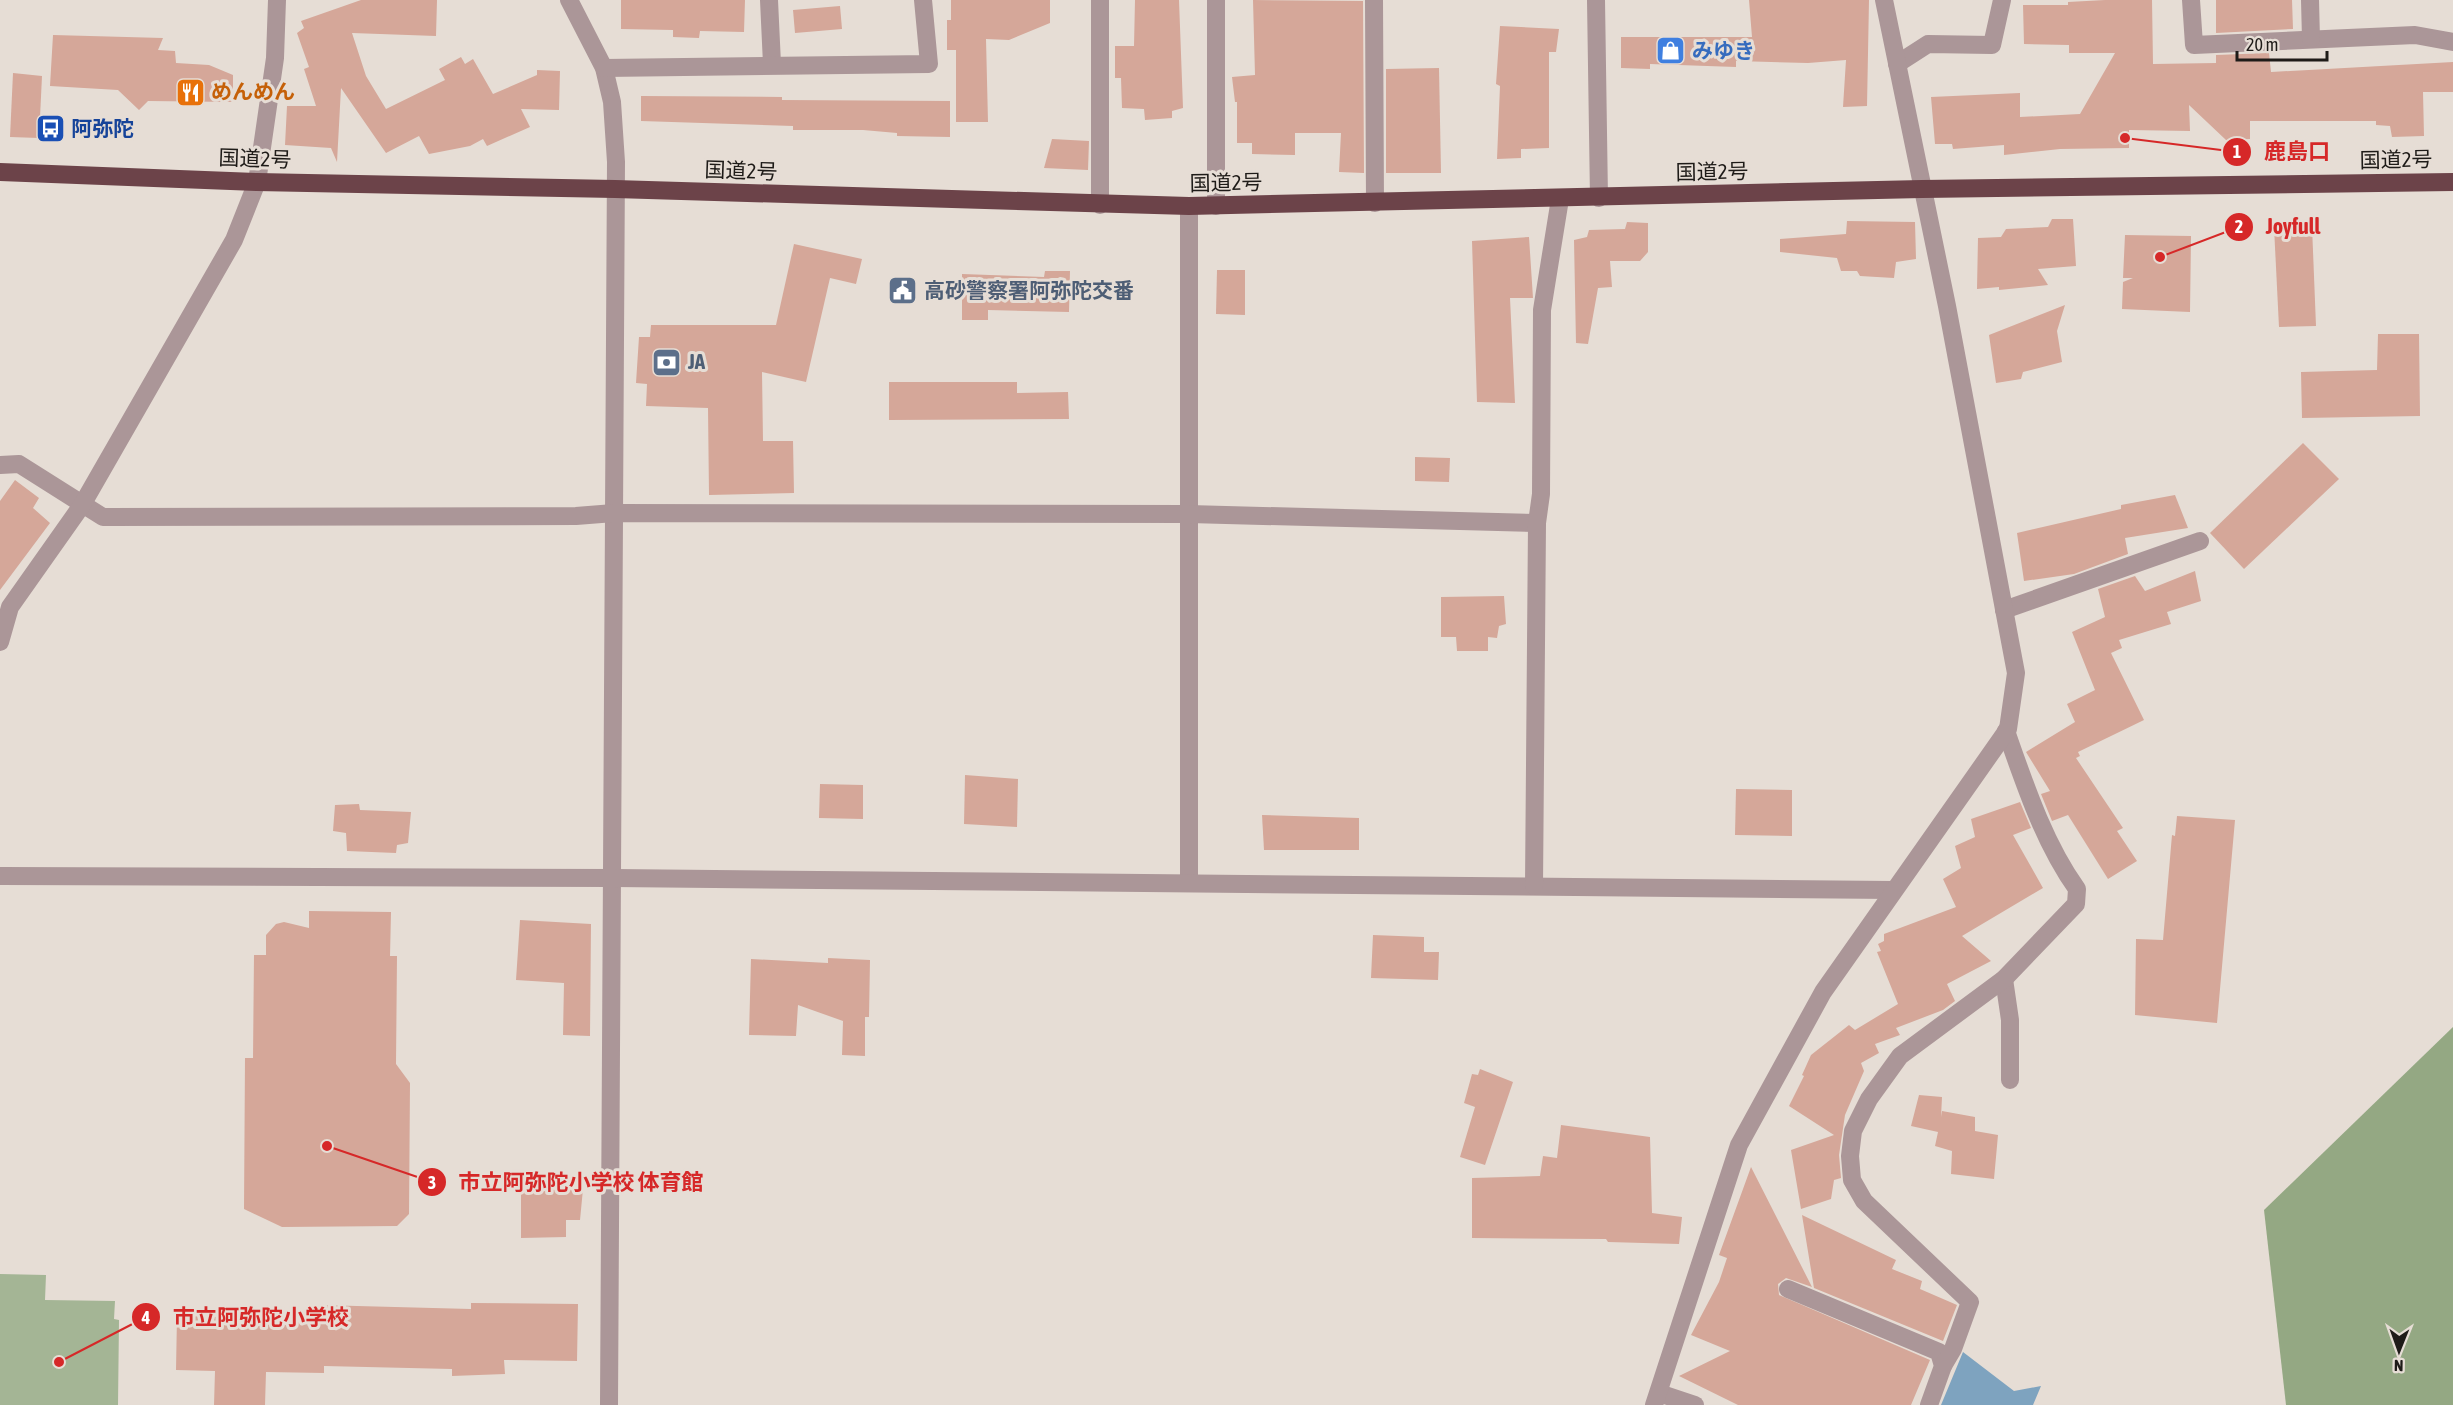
<svg xmlns="http://www.w3.org/2000/svg" width="2453" height="1405" font-family="'Asap Condensed','Noto Sans JP',sans-serif">
	<style>
		.green { fill: #a4b595 }
		.forest { fill: #94a883 }
		.water { fill: #7ea3bf }
		.building { fill: #d5a799 }
		.lines { fill: none; stroke-linecap: round; stroke-linejoin: round }
		.street { stroke: #ab9698; stroke-width: 18 }
		.highway { stroke: #6c4349; stroke-width: 18 }
		.labels { text-anchor: middle; stroke-width: 6; stroke-linejoin: round; paint-order: stroke }
		.shop-label { font-size: 21px; font-weight: bold; fill: #366cbe; stroke: #e6ddd5; text-anchor: start }
		.food-label { font-size: 21px; font-weight: bold; fill: #c56008; stroke: #e6ddd5; text-anchor: start }
		.transit-label { font-size: 21px; font-weight: bold; fill: #164399; stroke: #e6ddd5; text-anchor: start }
		.street-label { font-size: 21px; fill: #1e1b18; stroke: #e6ddd5 }
		.service-label { font-size: 21px; font-weight: bold; fill: #4e5e75; stroke: #e6ddd5; text-anchor: start }
		.leader { fill: none; stroke: #d62828; stroke-width: 2 }
		.callout-dot { fill: #d62828; stroke: #e6ddd5; stroke-width: 2 }
		.mark-label { font-size: 18px; text-anchor: middle; font-weight: bold; fill: #fff }
		.callout-label { font-size: 22px; text-anchor: middle; font-weight: bold; fill: #d62828; stroke: #e6ddd5; stroke-width: 6; stroke-linejoin: round; paint-order: stroke }
	</style>
	<rect width="100%" height="100%" fill="#e6ddd5"/>
	<polygon class="green" points="0,1274 46,1275 45,1300 115,1301 114,1319 119,1320 118,1405 0,1405"/>
	<polygon class="forest" points="2453,1027 2453,1405 2286,1405 2264,1210"/>
	<polygon class="water" points="1963,1352 2014,1391 2041,1386 2033,1405 1941,1405"/>
	<g class="building">
		<polygon points="361,0 437,0 436,36 352,33 366,76 386,109 445,80 439,69 461,57 465,64 473,59 493,94 537,75 537,70 560,71 559,110 521,109 530,127 487,146 483,139 470,146 429,154 419,136 386,153 341,88 337,162 331,148 285,145 287,106 316,106 304,69 309,67 297,33 304,28 301,21"/>
		<polygon points="621,0 745,0 744,32 700,31 699,38 673,37 673,30 621,29"/>
		<polygon points="951,0 1050,0 1050,23 1009,40 986,39 988,122 956,122 956,50 947,50 947,20 951,20"/>
		<polygon points="1135,0 1179,0 1183,108 1172,111 1172,118 1145,120 1144,109 1122,108 1121,78 1115,78 1115,46 1134,46"/>
		<polygon points="1253,0 1363,1 1364,173 1339,172 1341,133 1295,133 1295,155 1252,154 1252,143 1237,143 1237,102 1235,102 1232,77 1255,75"/>
		<polygon points="1749,0 1869,0 1867,106 1843,107 1846,60 1808,63 1736,61 1736,67 1650,64 1650,69 1621,68 1621,37 1752,37"/>
		<polygon points="2105,0 2152,0 2153,64 2216,63 2216,55 2269,53 2271,72 2453,62 2453,92 2423,92 2424,136 2392,137 2390,126 2376,125 2376,121 2250,121 2250,139 2226,140 2189,105 2190,131 2129,130 2129,148 2060,149 2004,155 2004,145 1953,149 1952,144 1935,144 1931,97 2020,93 2020,117 2080,114 2115,53 2069,53 2069,45 2024,44 2023,5 2068,5 2068,2"/>
		<polygon points="2216,0 2292,0 2293,29 2216,33"/>
		<polygon points="840,6 842,29 795,33 793,10"/>
		<polygon points="1500,26 1559,29 1556,52 1549,52 1549,148 1521,149 1521,158 1497,159 1500,86 1496,84"/>
		<polygon points="53,35 163,38 158,50 175,51 176,63 209,65 233,75 233,102 148,101 139,110 118,90 50,86"/>
		<polygon points="1439,68 1441,173 1386,173 1386,69"/>
		<polygon points="13,73 42,76 39,138 10,137"/>
		<polygon points="641,96 782,97 782,100 950,101 950,137 897,136 897,133 863,130 793,130 793,126 641,121"/>
		<polygon points="1052,139 1089,141 1088,170 1044,168"/>
		<polygon points="2052,219 2073,219 2076,266 2038,269 2048,285 1999,290 1999,287 1977,289 1978,238 2001,237 2006,229 2048,227"/>
		<polygon points="1847,221 1915,222 1916,259 1896,262 1894,278 1860,276 1857,271 1841,271 1837,258 1780,252 1780,239 1846,234"/>
		<polygon points="1627,222 1648,223 1648,252 1640,261 1610,261 1612,287 1598,288 1588,344 1576,343 1574,240 1587,237 1589,230 1625,229"/>
		<polygon points="2312,226 2316,326 2279,327 2274,227"/>
		<polygon points="2125,235 2191,236 2190,312 2122,309 2123,282 2133,278 2123,278"/>
		<polygon points="1529,237 1533,298 1510,298 1515,403 1477,402 1472,241"/>
		<polygon points="794,244 862,259 856,284 830,278 806,382 762,372 763,441 793,441 794,493 709,495 708,408 646,406 647,384 636,383 639,337 650,337 651,325 776,325"/>
		<polygon points="1217,270 1245,270 1245,315 1216,314"/>
		<polygon points="1045,271 1070,271 1069,312 988,310 988,320 962,320 962,274 1044,277"/>
		<polygon points="2065,305 2057,331 2062,362 2023,372 2021,379 1996,383 1989,335"/>
		<polygon points="2378,334 2419,334 2420,416 2302,418 2301,372 2377,370"/>
		<polygon points="889,382 1017,382 1017,393 1068,392 1069,419 889,420"/>
		<polygon points="2303,443 2339,479 2244,569 2210,533"/>
		<polygon points="1415,457 1450,458 1449,482 1415,481"/>
		<polygon points="15,480 39,498 33,508 50,523 0,590 0,501"/>
		<polygon points="2175,495 2188,528 2125,538 2128,554 2074,574 2024,581 2017,533 2121,509 2121,505"/>
		<polygon points="2195,571 2201,601 2167,612 2171,624 2119,640 2122,648 2111,653 2144,720 2078,752 2080,756 2076,758 2123,828 2117,831 2137,861 2108,879 2068,815 2052,821 2041,794 2050,791 2026,752 2075,722 2067,704 2095,690 2072,632 2105,617 2098,589 2135,576 2145,591"/>
		<polygon points="1504,596 1506,624 1499,626 1497,638 1488,637 1488,651 1457,651 1456,637 1441,637 1441,597"/>
		<polygon points="965,775 1018,779 1017,827 964,824"/>
		<polygon points="820,784 863,785 863,819 819,818"/>
		<polygon points="1736,789 1792,790 1792,836 1735,835"/>
		<polygon points="2020,802 2031,828 2013,835 2043,888 1962,936 1991,961 1947,984 1955,1001 1943,1010 1896,1028 1900,1035 1875,1044 1879,1053 1861,1063 1864,1071 1845,1115 1839,1155 1841,1178 1834,1180 1831,1199 1801,1209 1791,1150 1834,1135 1789,1106 1804,1076 1802,1075 1811,1055 1849,1025 1855,1030 1898,1004 1877,952 1881,951 1878,944 1884,941 1884,934 1956,907 1943,879 1961,868 1955,846 1975,837 1971,819"/>
		<polygon points="359,804 360,810 411,812 408,843 397,845 396,853 347,851 346,833 333,831 335,805"/>
		<polygon points="1262,815 1359,818 1359,850 1264,850"/>
		<polygon points="2177,816 2235,820 2217,1023 2135,1015 2136,939 2163,940 2172,835 2175,836"/>
		<polygon points="309,911 391,912 390,956 397,956 396,1064 410,1083 409,1214 397,1226 282,1227 244,1209 245,1058 253,1058 254,955 266,955 266,935 276,924 284,922 309,928"/>
		<polygon points="520,920 591,924 590,1036 563,1035 564,983 516,980"/>
		<polygon points="1373,935 1424,937 1424,952 1439,952 1438,980 1371,978"/>
		<polygon points="828,958 870,960 869,1017 865,1017 865,1056 842,1055 843,1021 798,1005 796,1036 749,1035 751,959 828,963"/>
		<polygon points="1480,1069 1513,1082 1485,1165 1460,1157 1475,1107 1464,1103 1472,1074 1478,1075"/>
		<polygon points="1919,1095 1942,1097 1941,1117 1942,1111 1975,1117 1975,1131 1998,1135 1994,1179 1951,1174 1952,1151 1935,1146 1938,1132 1911,1126"/>
		<polygon points="1561,1125 1650,1137 1652,1213 1682,1217 1679,1244 1608,1242 1606,1239 1472,1238 1472,1178 1540,1176 1543,1156 1557,1158"/>
		<polygon points="1751,1167 1812,1287 1786,1278 1778,1284 1779,1295 1930,1360 1911,1405 1738,1405 1679,1376 1730,1351 1691,1335 1719,1282 1727,1258 1719,1255"/>
		<polygon points="521,1187 583,1189 580,1220 566,1220 566,1237 521,1238"/>
		<polygon points="1802,1215 1896,1260 1892,1269 1922,1281 1920,1289 1957,1305 1943,1341 1814,1288"/>
		<polygon points="471,1303 578,1304 577,1361 504,1360 505,1374 452,1376 452,1369 324,1366 324,1373 266,1372 265,1405 214,1405 215,1371 176,1370 177,1316 318,1319 319,1305 471,1309"/>
	</g>
	<g class="lines">
		<g class="street">
			<polyline points="569,0 604,68 612,102 616,162 609,1405"/>
			<polyline points="769,0 772,64"/>
			<polyline points="1100,0 1100,205"/>
			<polyline points="1216,0 1216,206"/>
			<polyline points="1374,0 1375,203"/>
			<polyline points="1596,0 1599,198"/>
			<polyline points="2191,0 2194,45 2415,35 2453,42"/>
			<polyline points="2310,0 2311,39"/>
			<polyline points="1897,64 1928,44 1992,45 2002,0"/>
			<polyline points="604,68 929,64 923,0"/>
			<polyline points="1189,206 1189,882"/>
			<polyline points="0,465 19,464 103,517 576,516 614,513 1189,514 1537,523"/>
			<polyline points="2004,610 2200,541"/>
			<polyline points="0,642 10,607 82,505 234,240 257,182 275,58 277,0"/>
			<polyline points="0,876 614,878 1893,890"/>
			<polyline points="1534,886 1537,523 1541,494 1542,310 1560,199"/>
			<polyline points="2004,979 2010,1020 2010,1080"/>
			<polyline points="1788,1289 1939,1352 1943,1366 1929,1405"/>
			<path d="M1943,1366L1953,1349L1970,1302L1864,1201L1852,1180L1850,1156L1853,1131L1869,1099L1900,1056L2004,979L2076,904L2077,889C2044,843 2025,785 2006,731"/>
			<polyline points="1659,1393 1695,1405"/>
			<polyline points="1654,1405 1739,1145 1823,992 2008,729 2016,673 1947,306 1884,0"/>
		</g>
		<polyline class="highway" points="0,172 257,182 615,189 1189,206 1922,189 2453,182"/>
	</g>
	<defs>
		<symbol id="shop-square" viewBox="-11 -11 22 22"><rect x="-9" y="-9" width="18" height="18" rx="4" fill="#3f7fe0" stroke="#e6ddd5"/><path d="M-5-2.5h2.3a2.7 3.5 0 0 1 5.4 0H5L5.5 6h-11ZM-1.5-2.5h3a1.5 2.3 0 0 0-3 0Z" fill="#fff"/></symbol>
		<symbol id="restaurant-square" viewBox="-11 -11 22 22"><rect x="-9" y="-9" width="18" height="18" rx="4" fill="#e8710a" stroke="#e6ddd5"/><path d="M-5-6h1v4h1v-4h1v4h1v-4h1v5L-1.5 .5V6h-2V.5L-5-1ZM5-6V6H3V1.5H1.5Q1.5-4 5-6Z" fill="#fff"/></symbol>
		<symbol id="bus-square" viewBox="-11 -11 22 22"><rect x="-9" y="-9" width="18" height="18" rx="4" fill="#1a4fb4" stroke="#e6ddd5"/><path d="M-5-6H5V4H4V6H2V4H-2V6H-4V4H-5ZM-3.5-4V0h7V-4ZM-3.5 1.2v1.5H-2V1.2ZM2 1.2v1.5H3.5V1.2Z" fill="#fff"/></symbol>
		<symbol id="civic-square" viewBox="-11 -11 22 22"><rect x="-9" y="-9" width="18" height="18" rx="4" fill="#5c6f8a" stroke="#e6ddd5"/><path d="M-.6-6.5H3V-4.5H.6V-3L4-1V1h2V6H-6V1h2V-1L-.6-3ZM-1.2 2.5V6h2.4V2.5Z" fill="#fff"/></symbol>
		<symbol id="bank-square" viewBox="-11 -11 22 22"><rect x="-9" y="-9" width="18" height="18" rx="4" fill="#5c6f8a" stroke="#e6ddd5"/><path d="M-6-4H6V4H-6ZM0-2.3a2.3 2.3 0 1 0 0 4.6a2.3 2.3 0 1 0 0-4.6Z" fill="#fff"/></symbol>
	</defs>
	<g fill-rule="evenodd">
		<use href="#shop-square" x="1654" y="34" width="33" height="33"/>
		<use href="#restaurant-square" x="174" y="76" width="33" height="33"/>
		<use href="#bus-square" x="34" y="112" width="33" height="33"/>
		<use href="#civic-square" x="886" y="274" width="33" height="33"/>
		<use href="#bank-square" x="650" y="346" width="33" height="33"/>
	</g>
	<g class="labels">
		<g class="shop-label">
			<text x="1692" y="58">みゆき</text>
		</g>
		<g class="food-label">
			<text x="211" y="99">めんめん</text>
		</g>
		<g class="transit-label">
			<text x="71" y="136">阿弥陀</text>
		</g>
		<g class="street-label">
			<text transform="translate(255 159) rotate(2)" y="7">国道2号</text>
			<text transform="translate(2396 160) rotate(-1)" y="7">国道2号</text>
			<text transform="translate(741 171) rotate(2)" y="7">国道2号</text>
			<text transform="translate(1712 172) rotate(-1)" y="7">国道2号</text>
			<text transform="translate(1226 183) rotate(-1)" y="7">国道2号</text>
		</g>
		<g class="service-label">
			<text x="924" y="298">高砂警察署阿弥陀交番</text>
			<text x="688" y="369">JA</text>
		</g>
	</g>
	<path class="leader" d="M2125 138L2237 152M2160 257L2239 227M327 1146L432 1182M59 1362L146 1317"/>
	<g class="callout-dot">
		<circle cx="2125" cy="138" r="6"/>
		<circle cx="2160" cy="257" r="6"/>
		<circle cx="327" cy="1146" r="6"/>
		<circle cx="59" cy="1362" r="6"/>
		<circle cx="2237" cy="152" r="15"/>
		<circle cx="2239" cy="227" r="15"/>
		<circle cx="432" cy="1182" r="15"/>
		<circle cx="146" cy="1317" r="15"/>
	</g>
	<g class="mark-label">
		<text x="2237" y="158">1</text>
		<text x="2239" y="233">2</text>
		<text x="432" y="1189">3</text>
		<text x="146" y="1324">4</text>
	</g>
	<g class="callout-label">
		<text x="2297" y="159">鹿島口</text>
		<text x="2293" y="234">Joyfull</text>
		<text x="581" y="1190">市立阿弥陀小学校 体育館</text>
		<text x="261" y="1325">市立阿弥陀小学校</text>
	</g>
	<g transform="translate(2399 1351) rotate(181)" stroke="#e6ddd5" stroke-width="4.5" paint-order="stroke">
	<path d="M0-4.5L10 22L0 15L-10 22Z" fill="#1e1b18"/>
	<text y="-9" font-size="16" font-weight="bold" text-anchor="middle" fill="#1e1b18">N</text>
	</g>
	<path d="M2237 51v9h90v-9" fill="none" stroke="#1e1b18" stroke-width="3"/>
	<text x="2246" y="51" font-size="18" fill="#1e1b18" stroke="#e6ddd5" stroke-width="4.5" paint-order="stroke">20 m</text>
</svg>
